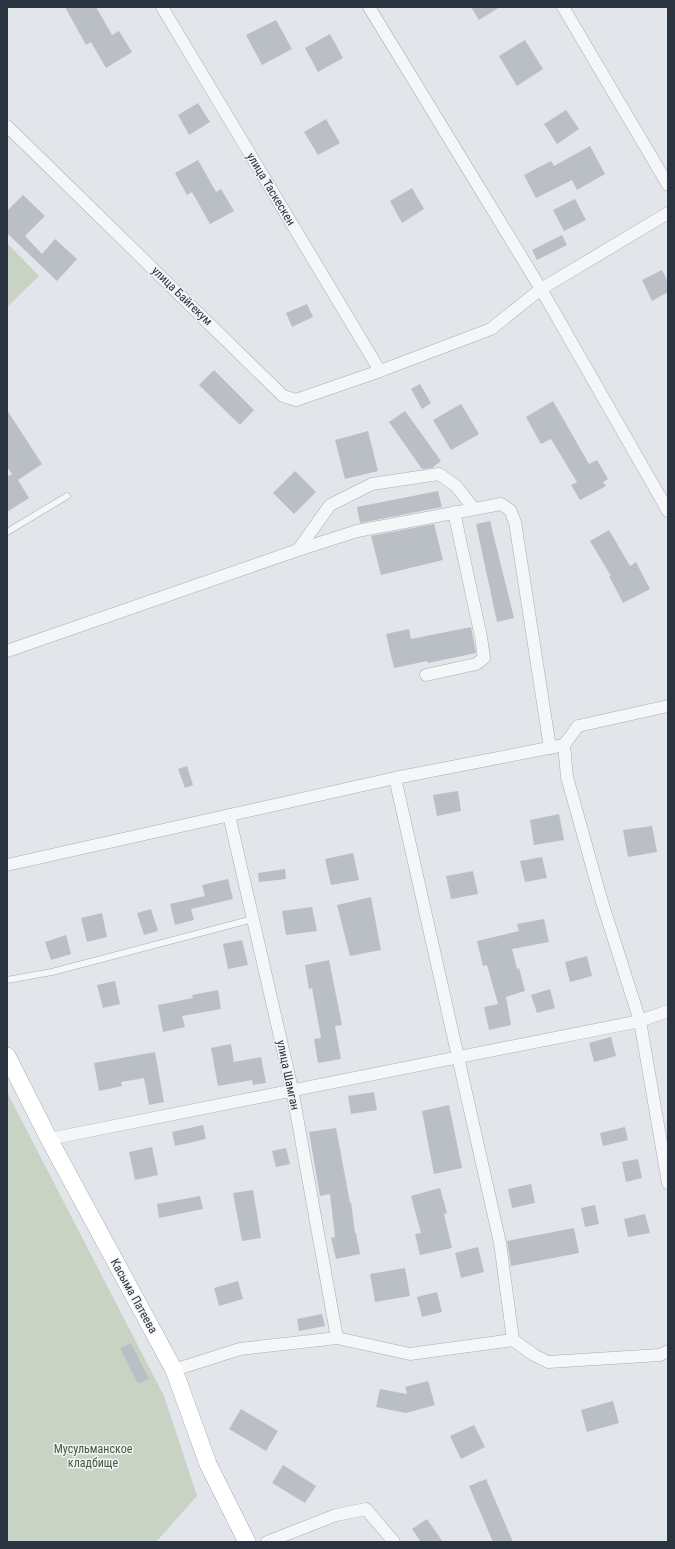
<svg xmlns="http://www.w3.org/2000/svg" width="675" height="1549" font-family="'Roboto Condensed',sans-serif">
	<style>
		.green { fill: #c9d3c4 }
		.building { fill: #babfc6 }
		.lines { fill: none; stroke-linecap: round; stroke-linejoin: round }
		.lane-casing { stroke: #a7adb4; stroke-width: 7 }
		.street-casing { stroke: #a7adb4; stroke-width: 13 }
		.secondary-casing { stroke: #a7adb4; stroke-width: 18 }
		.lane { stroke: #f5f6f8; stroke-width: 6 }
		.street { stroke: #f5f6f8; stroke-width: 12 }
		.secondary { stroke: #fff; stroke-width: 17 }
		.labels { text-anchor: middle; stroke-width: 3; stroke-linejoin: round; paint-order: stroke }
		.street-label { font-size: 12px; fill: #2b3441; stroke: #f2f4f7 }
		.park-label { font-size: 12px; fill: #425c39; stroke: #f2f4f7 }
	</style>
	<rect width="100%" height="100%" fill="#e2e6ea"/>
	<g class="green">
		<polygon points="7,243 39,276 7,307"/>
		<polygon points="7,1092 164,1396 197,1496 156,1542 7,1542"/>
	</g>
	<g class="building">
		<polygon points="65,7 96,7 112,35 119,31 132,52 106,68 91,42 86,45"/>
		<polygon points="471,7 500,7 479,20"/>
		<polygon points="276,20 292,49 262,65 246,35"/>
		<polygon points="330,34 343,58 318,72 305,48"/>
		<polygon points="525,40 543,69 517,86 499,56"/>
		<polygon points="198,103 210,122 189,135 178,115"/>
		<polygon points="566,110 579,129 557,144 544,124"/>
		<polygon points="326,119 340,143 318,155 304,132"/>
		<polygon points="590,146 605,174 577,190 572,180 536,198 524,175 551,161 554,166"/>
		<polygon points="198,160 216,192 221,189 234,211 210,224 192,192 187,195 175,173"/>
		<polygon points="412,188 424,209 402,223 390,201"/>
		<polygon points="23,195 45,216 25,236 42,254 55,239 77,259 57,281 7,233 7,211"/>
		<polygon points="575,199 586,220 564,231 553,210"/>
		<polygon points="562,235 567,245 537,260 532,250"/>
		<polygon points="662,270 668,282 668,292 652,301 642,280"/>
		<polygon points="307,304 313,317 292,327 286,313"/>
		<polygon points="214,370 254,410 240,425 199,385"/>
		<polygon points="420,384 431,403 422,409 411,389"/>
		<polygon points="553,401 589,464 597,460 608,479 603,482 606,486 580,500 571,485 577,482 551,439 541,444 526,417"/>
		<polygon points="461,404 479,434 451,450 433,420"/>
		<polygon points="7,410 42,464 18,480 29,498 7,512 7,477 12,474 7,467"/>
		<polygon points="405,411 441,461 432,468 422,469 389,422"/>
		<polygon points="368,431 378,471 345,479 335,440"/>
		<polygon points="295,471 316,492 294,514 273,493"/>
		<polygon points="438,491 442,507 360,523 357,507"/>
		<polygon points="490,521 514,618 497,622 476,524"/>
		<polygon points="434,524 443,560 381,575 371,536"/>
		<polygon points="609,530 630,566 636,562 650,589 623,603 609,576 611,576 590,541"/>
		<polygon points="471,627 476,653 428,663 427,661 394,668 386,634 409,629 411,639"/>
		<polygon points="187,766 193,785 185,788 178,769"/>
		<polygon points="458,791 461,811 437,816 433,795"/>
		<polygon points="559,814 564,840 534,845 530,820"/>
		<polygon points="652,826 657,852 628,857 623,830"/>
		<polygon points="353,853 359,880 331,885 325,859"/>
		<polygon points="542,857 547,878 525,882 520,861"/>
		<polygon points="285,869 286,879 259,882 258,873"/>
		<polygon points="473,871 478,894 451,899 446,876"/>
		<polygon points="228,879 233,899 191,909 194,920 175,925 170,904 205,896 202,885"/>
		<polygon points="371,897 381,950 350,956 337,905"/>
		<polygon points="312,907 317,931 286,935 282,911"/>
		<polygon points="151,909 158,931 144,935 137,913"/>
		<polygon points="102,913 107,937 87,942 81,918"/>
		<polygon points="544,919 549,942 512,949 517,969 519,968 525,991 506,997 511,1025 489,1030 484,1007 498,1004 487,965 483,966 477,941 519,931 517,924"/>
		<polygon points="66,935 71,954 51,960 45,942"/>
		<polygon points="242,940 248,965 228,969 223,944"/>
		<polygon points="587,956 592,976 570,982 565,962"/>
		<polygon points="329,960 342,1025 335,1026 341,1059 318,1063 314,1039 321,1038 312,988 309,989 305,965"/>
		<polygon points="115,981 120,1004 103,1008 97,985"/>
		<polygon points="550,989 555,1008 537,1013 531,995"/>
		<polygon points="218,990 221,1009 182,1016 185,1027 163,1032 158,1005 193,998 192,995"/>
		<polygon points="611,1037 616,1056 594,1062 589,1043"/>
		<polygon points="231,1044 234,1062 261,1057 266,1083 253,1085 252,1080 218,1086 211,1048"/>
		<polygon points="155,1052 164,1102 149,1105 144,1078 121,1082 122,1086 99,1091 94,1063"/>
		<polygon points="374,1092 377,1110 351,1114 348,1096"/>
		<polygon points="449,1105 462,1168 434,1174 422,1111"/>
		<polygon points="203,1125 206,1139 175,1146 172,1132"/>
		<polygon points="625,1127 628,1140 603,1146 600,1133"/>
		<polygon points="336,1128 350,1203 351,1202 355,1233 356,1233 360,1254 336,1259 331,1238 335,1237 330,1194 320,1196 309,1132"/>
		<polygon points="152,1147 158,1175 135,1180 129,1152"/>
		<polygon points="286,1148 290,1164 276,1167 272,1151"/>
		<polygon points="638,1159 642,1178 626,1182 622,1162"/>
		<polygon points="531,1184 535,1203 512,1208 508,1189"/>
		<polygon points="440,1188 447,1213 444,1214 452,1248 420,1255 415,1234 421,1233 411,1196"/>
		<polygon points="253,1190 261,1238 242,1241 233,1193"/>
		<polygon points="200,1196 203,1209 159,1218 157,1204"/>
		<polygon points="595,1205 599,1224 585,1227 581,1208"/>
		<polygon points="645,1214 650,1233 628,1237 624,1219"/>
		<polygon points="574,1228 579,1253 511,1266 507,1241"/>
		<polygon points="478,1247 484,1272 461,1278 455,1253"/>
		<polygon points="405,1268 410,1296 375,1302 370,1274"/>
		<polygon points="238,1281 243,1299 219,1306 214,1288"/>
		<polygon points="437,1292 442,1312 422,1317 417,1297"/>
		<polygon points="322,1314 325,1326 299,1331 297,1319"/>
		<polygon points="131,1343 149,1379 138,1384 120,1348"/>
		<polygon points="428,1381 435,1405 406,1413 376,1407 380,1389 407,1394 405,1387"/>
		<polygon points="613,1401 619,1423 587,1432 581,1410"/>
		<polygon points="241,1409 278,1431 266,1451 229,1429"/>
		<polygon points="474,1425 485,1447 461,1459 450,1436"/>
		<polygon points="283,1465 316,1486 305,1503 272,1483"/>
		<polygon points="486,1479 513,1542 493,1542 469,1486"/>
		<polygon points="427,1519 443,1542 421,1542 412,1529"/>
	</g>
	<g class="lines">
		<defs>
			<g id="lane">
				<polyline points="7,532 67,496"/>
				<polyline points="7,980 52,972 253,919"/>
			</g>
			<g id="street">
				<polyline points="162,7 380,371"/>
				<polyline points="369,7 541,289 668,511"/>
				<polyline points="563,7 668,185"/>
				<polyline points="7,126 283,396 296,400 380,371 491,329 541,289 668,213"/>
				<polyline points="298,550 330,505 372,484 439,474 456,486 474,509"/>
				<polyline points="7,651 298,550 357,531 501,504 510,510 515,522 550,748"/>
				<polyline points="426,675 476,664 484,658 481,637 454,512"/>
				<polyline points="564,745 567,777 602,902 640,1021 668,1183"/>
				<polyline points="229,815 292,1089 337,1338"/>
				<polyline points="7,865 395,778 564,745 578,726 668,706"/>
				<polyline points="49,1139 640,1021 668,1011"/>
				<polyline points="513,1340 534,1355 548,1362 660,1355 668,1351"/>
				<polyline points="174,1370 240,1349 337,1338 410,1354 513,1340 500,1243 395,778"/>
				<polyline points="267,1542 336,1515 366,1509 394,1542"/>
			</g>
			<polyline id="secondary" points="7,1056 49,1139 174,1370 208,1464 247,1542"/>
		</defs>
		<use href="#lane" class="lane-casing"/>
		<use href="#street" class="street-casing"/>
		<use href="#secondary" class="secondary-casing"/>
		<use href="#lane" class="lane"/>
		<use href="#street" class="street"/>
		<use href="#secondary" class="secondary"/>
	</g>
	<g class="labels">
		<g class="street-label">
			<text transform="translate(271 189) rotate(59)" y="4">улица Таскескен</text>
			<text transform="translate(182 296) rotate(44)" y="4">улица Байгекум</text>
			<text transform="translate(288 1075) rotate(78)" y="4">улица Шамган</text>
			<text transform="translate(134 1296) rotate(61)" y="4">Касыма Патеева</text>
		</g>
		<g class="park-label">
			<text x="93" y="1453">Мусульманское<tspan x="93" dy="14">кладбище</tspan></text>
		</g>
	</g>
	<rect width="675" height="1549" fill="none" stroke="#2b3441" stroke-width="16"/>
</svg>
